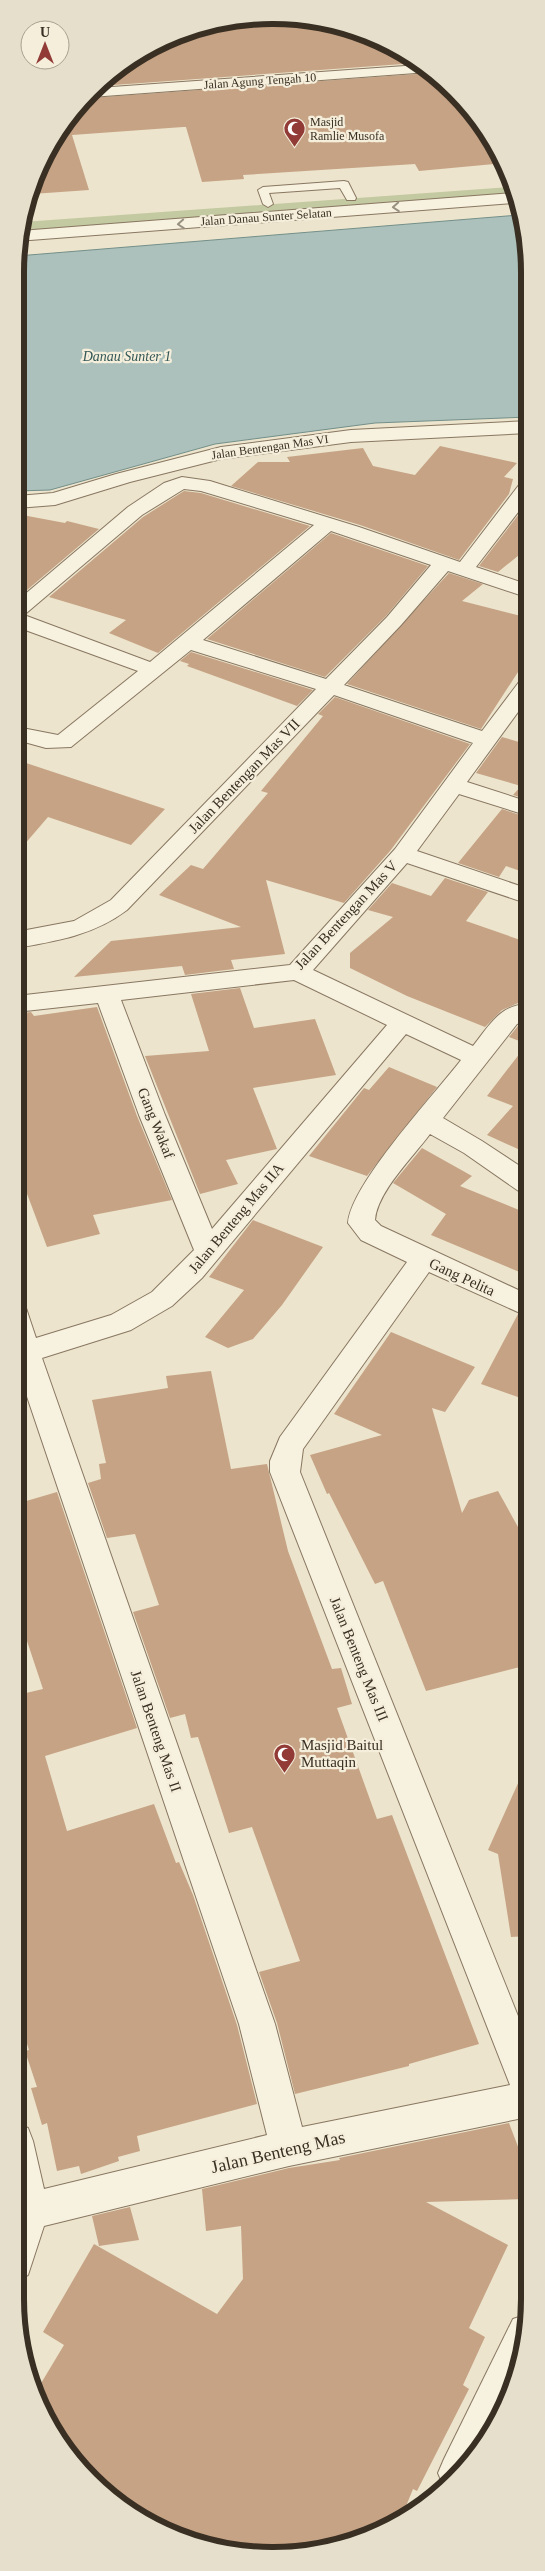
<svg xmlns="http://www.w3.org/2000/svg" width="545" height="2571" font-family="Georgia,serif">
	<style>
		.green { fill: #c3c9a0 }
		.water { fill: #acc1bc; stroke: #738f89 }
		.building { fill: #c6a385 }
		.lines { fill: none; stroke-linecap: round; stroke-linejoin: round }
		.service-casing { stroke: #887761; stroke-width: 2 }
		.minor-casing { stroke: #887761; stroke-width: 2 }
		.tertiary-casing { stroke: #887761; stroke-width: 2 }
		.service { fill: #f7f1df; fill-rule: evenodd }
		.minor { fill: #f7f1df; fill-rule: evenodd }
		.tertiary { fill: #f7f1df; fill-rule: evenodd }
		.oneway { stroke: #989081 }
		.labels { text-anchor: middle; stroke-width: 4.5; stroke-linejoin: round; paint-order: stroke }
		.far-street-label { font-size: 12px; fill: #3a2f23; stroke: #f4eedb }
		.far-poi-label { font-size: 12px; fill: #3a2f23; stroke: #f4eedb; text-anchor: start }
		.far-water-label { font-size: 14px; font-style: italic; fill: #345857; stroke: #f4eedb }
		.street-label { font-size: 15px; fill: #3a2f23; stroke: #f4eedb }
		.poi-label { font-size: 15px; fill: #3a2f23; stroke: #f4eedb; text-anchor: start }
		.near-street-label { font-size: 18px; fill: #3a2f23; stroke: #f4eedb }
		.rim { fill: none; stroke: #3a2f23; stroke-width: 6 }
	</style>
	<rect width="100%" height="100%" fill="#ece4cc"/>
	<polygon class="green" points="511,187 514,198 18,236 23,222"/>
	<polygon class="water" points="519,215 529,255 529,417 375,423 215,444 50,490 17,491 17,256"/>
	<g class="building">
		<polygon points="306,17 386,41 417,63 100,86 116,68 206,24"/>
		<polygon points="430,73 455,91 505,163 419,171 415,164 243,175 244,179 202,182 186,127 183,127 72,135 89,190 32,194 49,144 90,98"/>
		<polygon points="440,446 517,463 504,477 513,479 509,494 459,560 360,525 231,486 258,462 290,462 287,457 363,448 373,466 415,475"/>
		<polygon points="184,491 201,493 310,526 158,653 109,633 126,620 49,597 143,517"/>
		<polygon points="529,501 529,547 498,572 479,566"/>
		<polygon points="17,514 65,523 67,521 99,529 27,590 17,587"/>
		<polygon points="331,533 428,566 386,616 325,677 207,639"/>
		<polygon points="449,573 483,584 462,601 529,618 529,655 481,729 347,684"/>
		<polygon points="191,652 313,690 297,706 187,666 189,664 180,661"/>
		<polygon points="335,697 470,744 390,851 344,903 266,880 285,954 231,960 234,969 185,975 182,966 74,977 111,941 241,927 159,895 191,865 203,869 268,793 261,791 323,716 318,714"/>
		<polygon points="502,737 529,745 529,800 513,795 521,786 476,773"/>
		<polygon points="17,760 165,809 131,845 48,817 17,853"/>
		<polygon points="502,809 529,818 529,874 506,866 499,877 458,863"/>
		<polygon points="445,878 488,892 466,921 529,943 529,1002 518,1003 502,1010 485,1027 407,996 350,968 350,953 393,917 368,910 392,883 431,896"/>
		<polygon points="240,988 254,1028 315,1019 336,1075 253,1088 277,1149 226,1160 238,1184 200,1194 145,1056 209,1051 191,994"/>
		<polygon points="97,1007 137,1116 172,1200 93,1215 100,1234 47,1247 23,1183 16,1184 16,1014 31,1012 34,1016"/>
		<polygon points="529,1022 529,1154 487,1135 513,1106 487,1096 527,1044 509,1037 518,1026"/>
		<polygon points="389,1067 437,1087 367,1176 309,1156 364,1088 369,1090"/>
		<polygon points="422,1148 472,1176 460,1186 529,1214 529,1276 431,1235 446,1214 393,1183"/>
		<polygon points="253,1220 323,1247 282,1305 253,1339 228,1348 205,1337 244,1290 209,1277"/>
		<polygon points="518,1314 529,1319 529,1401 481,1384"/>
		<polygon points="391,1332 475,1367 445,1412 432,1408 462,1513 469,1500 498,1491 528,1545 528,1665 426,1691 383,1581 375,1584 329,1493 327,1494 310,1455 382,1435 334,1414"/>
		<polygon points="211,1371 231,1469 267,1464 288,1551 332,1669 341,1668 352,1704 337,1708 377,1819 392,1815 479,2044 409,2064 409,2066 295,2094 277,2023 259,1972 300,1961 252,1827 229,1833 198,1737 191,1738 185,1714 170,1718 133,1612 159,1605 135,1534 107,1538 88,1483 101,1479 99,1464 106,1463 92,1400 168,1388 166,1376"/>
		<polygon points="57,1492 137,1728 45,1756 67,1831 154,1804 176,1863 179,1862 193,1895 237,2025 257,2104 137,2136 140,2151 118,2157 119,2161 81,2174 79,2166 57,2171 47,2123 42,2125 31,2088 37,2087 25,2051 29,2050 18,2015 23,2013 15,1987 16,1685 23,1684 26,1693 43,1689 16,1608 16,1504"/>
		<polygon points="528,1761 528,1936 511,1937 498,1854 488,1850"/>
		<polygon points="509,2123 528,2173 528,2199 426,2202 508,2245 469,2328 485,2337 463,2385 469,2389 417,2491 413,2489 402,2516 355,2542 256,2555 159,2530 90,2480 34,2395 64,2345 43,2332 94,2244 217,2314 243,2279 241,2226 206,2231 202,2189 289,2168 340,2160 339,2158"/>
		<polygon points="130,2207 139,2240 99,2246 92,2216"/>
	</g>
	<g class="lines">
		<defs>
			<polygon id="service" points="344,181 348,182 356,198 355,200 347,200 340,188 269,193 273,204 268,207 263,204 258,190 263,187"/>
			<g id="minor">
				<polygon points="419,65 429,72 91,97 98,88"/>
				<polygon points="529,421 529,433 351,442 221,459 130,482 55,505 17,508 17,496 53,493 116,474 221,447 351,430"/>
				<path d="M182,477L210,481L359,527L460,562L522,481L529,479V498L476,567L529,585V598L448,571L401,625L344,685L482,731L522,678L529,676V697L467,782L529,802V816L459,794L417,851L529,889V904L407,863L313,970L473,1046C489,1026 500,1004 529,1004V1020L517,1024L443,1118L482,1141L529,1172V1194L520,1192L464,1153L430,1134C413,1157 377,1192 375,1220L381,1226L529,1295V1317L429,1272L303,1449L300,1472L528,2041V2117L289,2166L44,2226L28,2275L15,2281V2123L28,2128L33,2141L44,2189L267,2135L239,2024L16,1364V1305L26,1308L36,1338L111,1315L152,1292L194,1250L139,1115L98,1003L16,1012V996L290,965L395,849L473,743L334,695L127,910C94,935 57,941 16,948V932L74,921L111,900L316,689L191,650L71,747L46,748L17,740V727L58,735L138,671L17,627V601L128,507L164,483ZM184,489L201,491L314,525L150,662L24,615L142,515ZM331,531L431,565L387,617L326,679L203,640ZM294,980L387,1025L212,1229L165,1115L121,1000ZM406,1034L461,1060C434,1095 351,1184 348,1223L361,1240L407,1262L280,1437L270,1461V1472L510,2085L302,2127L275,2024L42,1358L131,1330L172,1306L202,1278Z"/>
			</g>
			<g id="tertiary">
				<polygon points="513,193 514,203 17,241 20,231"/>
				<polygon points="528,2314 528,2332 496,2427 446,2488 444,2487 438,2473 444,2459 513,2319"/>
			</g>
		</defs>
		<use href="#service" class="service-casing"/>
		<use href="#minor" class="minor-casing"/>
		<use href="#tertiary" class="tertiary-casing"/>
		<use href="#service" class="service"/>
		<use href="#minor" class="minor"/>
		<use href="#tertiary" class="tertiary"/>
	</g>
	<defs><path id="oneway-chevron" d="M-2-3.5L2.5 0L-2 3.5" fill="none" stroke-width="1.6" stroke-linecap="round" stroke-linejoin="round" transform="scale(1.25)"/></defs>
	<g class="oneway">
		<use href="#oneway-chevron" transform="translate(396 207) rotate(176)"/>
		<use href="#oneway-chevron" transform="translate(181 224) rotate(176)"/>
	</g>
	<defs>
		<symbol id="mosque-pin" viewBox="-11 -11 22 30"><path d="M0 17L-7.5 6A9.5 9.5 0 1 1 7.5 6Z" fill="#923a36" stroke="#f4eedb"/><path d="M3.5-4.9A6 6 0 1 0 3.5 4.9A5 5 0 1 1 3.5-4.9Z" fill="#fff"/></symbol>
	</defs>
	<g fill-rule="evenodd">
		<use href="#mosque-pin" x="282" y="116" width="25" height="34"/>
		<use href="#mosque-pin" x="272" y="1742" width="25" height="34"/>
	</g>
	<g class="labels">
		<g class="far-street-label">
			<text transform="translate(260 81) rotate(-4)" y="4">Jalan Agung Tengah 10</text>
			<text transform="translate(266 217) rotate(-4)" y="4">Jalan Danau Sunter Selatan</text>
			<text transform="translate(270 447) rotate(-8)" y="4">Jalan Bentengan Mas VI</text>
		</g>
		<g class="far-poi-label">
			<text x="310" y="126">Masjid<tspan x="310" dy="14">Ramlie Musofa</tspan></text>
		</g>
		<g class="far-water-label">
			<text x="127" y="361">Danau Sunter 1</text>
		</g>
		<g class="street-label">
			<text transform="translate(244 776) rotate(-46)" y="5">Jalan Bentengan Mas VII</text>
			<text transform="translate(346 915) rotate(-47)" y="5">Jalan Bentengan Mas V</text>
			<text transform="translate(156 1123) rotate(68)" y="5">Gang Wakaf</text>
			<text transform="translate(236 1218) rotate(-50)" y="5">Jalan Benteng Mas IIA</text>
			<text transform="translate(462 1277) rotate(25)" y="5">Gang Pelita</text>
			<text transform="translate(359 1659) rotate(68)" y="5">Jalan Benteng Mas III</text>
			<text transform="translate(156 1731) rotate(71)" y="5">Jalan Benteng Mas II</text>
		</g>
		<g class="poi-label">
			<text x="301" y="1750">Masjid Baitul<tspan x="301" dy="17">Muttaqin</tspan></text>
		</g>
		<g class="near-street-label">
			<text transform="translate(278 2152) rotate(-13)" y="6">Jalan Benteng Mas</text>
		</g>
	</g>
	<path d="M0 0H545V2571H0ZM272 24H273A248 248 0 0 1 521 272V2299A248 248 0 0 1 273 2547H272A248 248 0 0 1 24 2299V272A248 248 0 0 1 272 24Z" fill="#e5dfcc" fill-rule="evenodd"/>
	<path class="rim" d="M272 24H273A248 248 0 0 1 521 272V2299A248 248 0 0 1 273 2547H272A248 248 0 0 1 24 2299V272A248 248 0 0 1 272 24Z"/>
	<g transform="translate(45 45)"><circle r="24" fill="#f4eedb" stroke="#aaa291"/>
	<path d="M0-4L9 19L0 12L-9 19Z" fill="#923a36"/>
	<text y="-8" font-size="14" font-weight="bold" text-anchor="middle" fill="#3a2f23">U</text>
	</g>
</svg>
